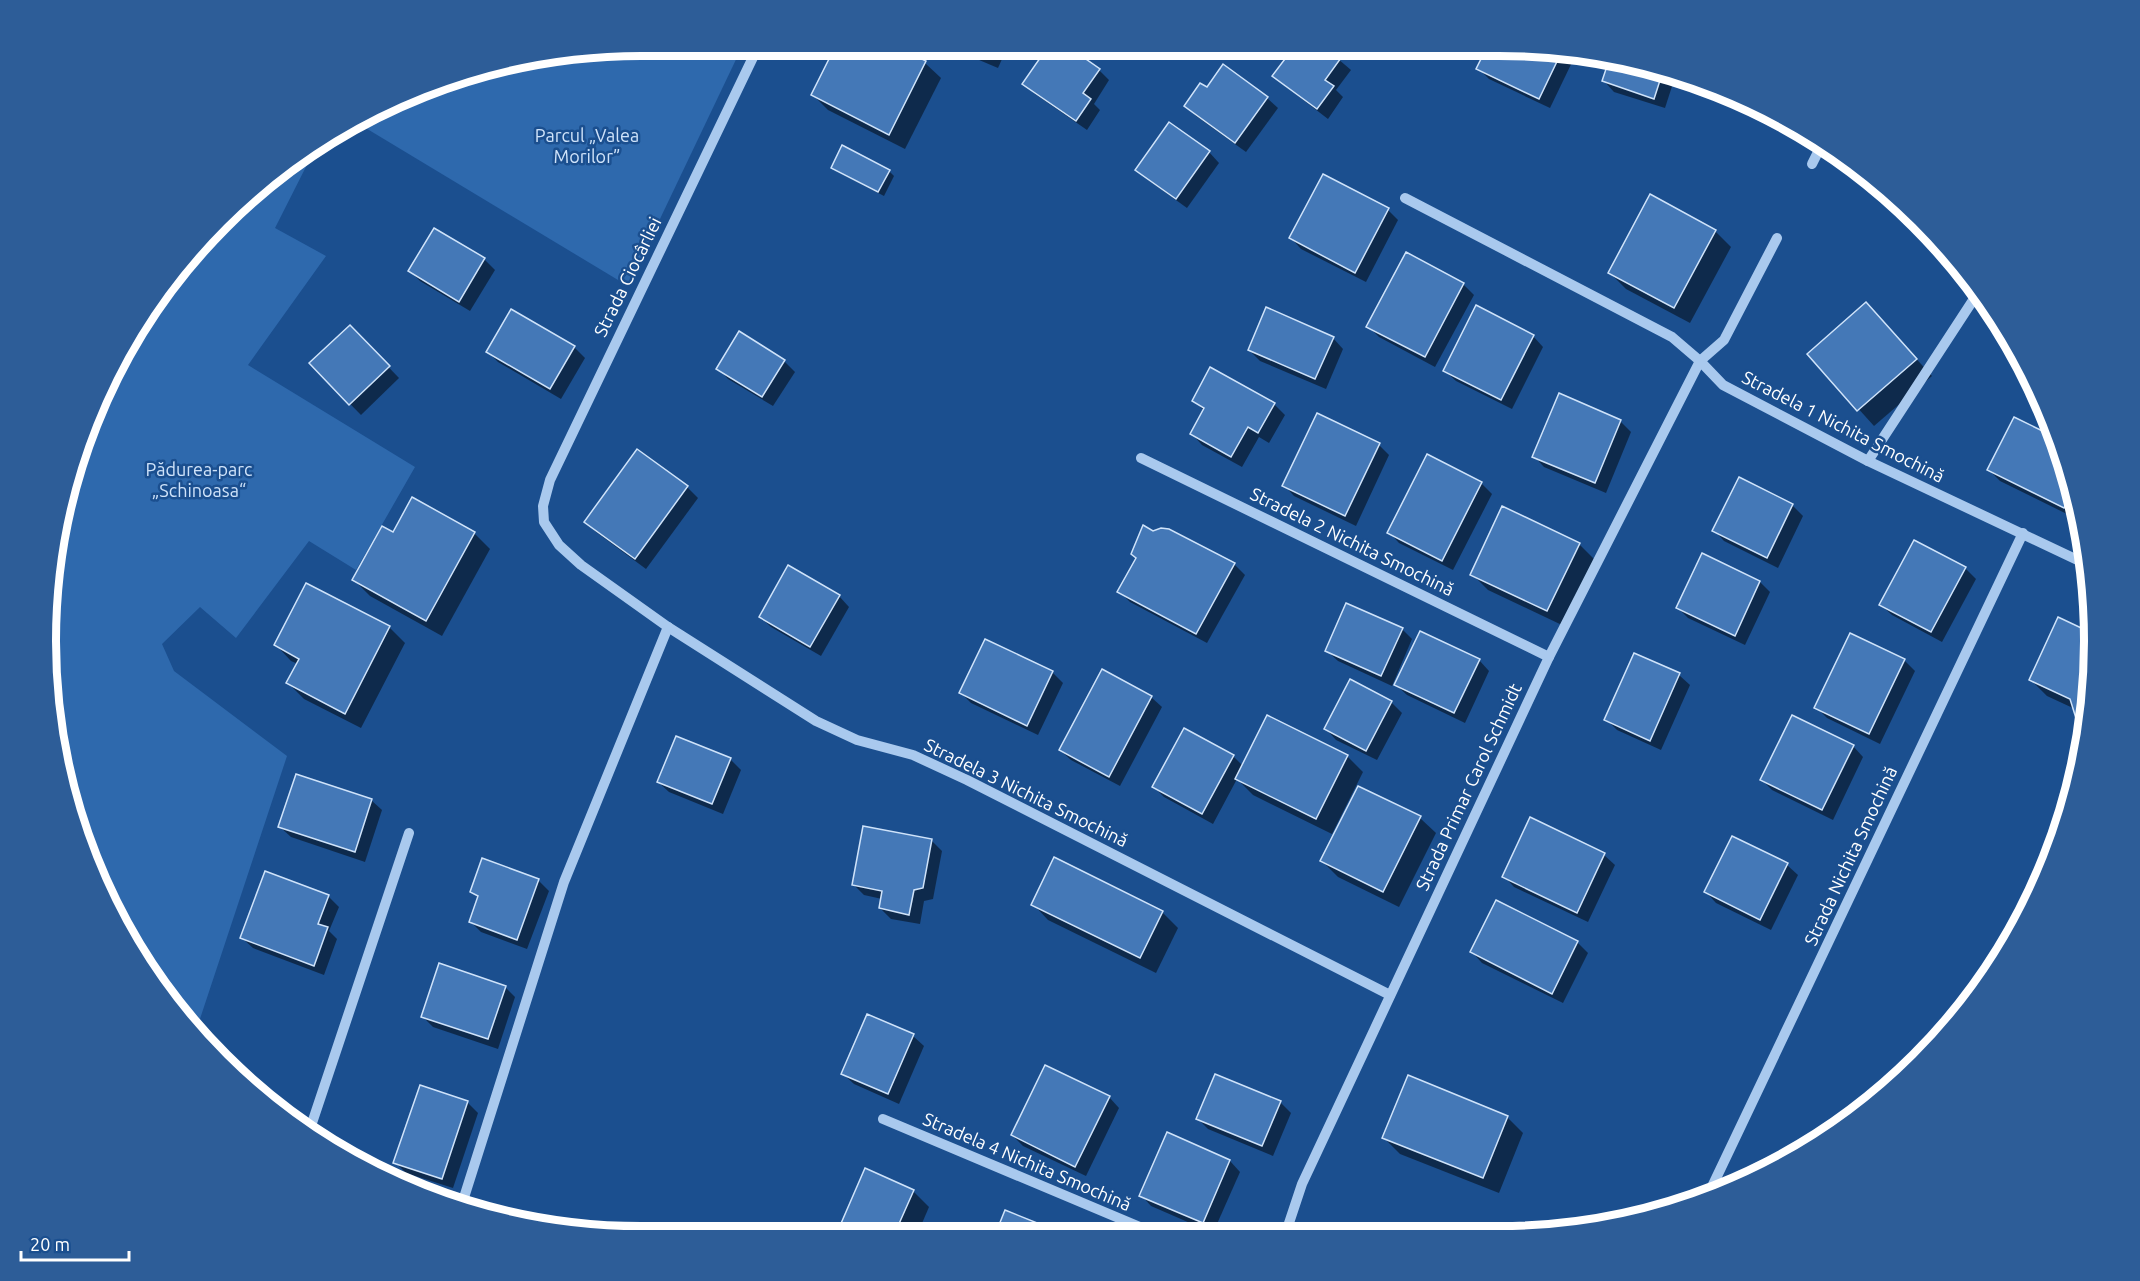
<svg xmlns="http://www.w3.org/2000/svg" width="2140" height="1281" font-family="Ubuntu,sans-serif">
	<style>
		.green { fill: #2e69ad }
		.shadow { fill: #0007 }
		.building { fill: #4478b7; stroke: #cfe3fa; stroke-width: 1.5 }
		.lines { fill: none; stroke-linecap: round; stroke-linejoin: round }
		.minor { stroke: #a9c9ee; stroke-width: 10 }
		.labels { text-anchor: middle; stroke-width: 5; stroke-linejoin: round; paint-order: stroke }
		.park-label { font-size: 18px; fill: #cfe3fa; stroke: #1b4f8f }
		.street-label { font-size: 18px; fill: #fff; stroke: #1b4f8f }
		.rim { fill: none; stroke: #fff; stroke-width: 8 }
	</style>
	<rect width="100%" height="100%" fill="#1b4f8f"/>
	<g class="green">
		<polygon points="741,49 628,286 354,121 377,107 449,76 562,50"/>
		<polygon points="318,143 275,228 326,256 248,365 415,467 356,570 309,541 236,638 200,607 162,644 174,671 287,756 195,1034 168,1003 125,938 77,832 56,756 45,641 50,562 76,449 146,309 219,220 278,168"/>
	</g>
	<g class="shadow">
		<polygon points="1539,46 1576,54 1550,108 1489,79 1478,68 1489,47"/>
		<polygon points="1324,47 1351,70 1336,90 1343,97 1328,119 1285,86 1274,76"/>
		<polygon points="1007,48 998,68 953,49"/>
		<polygon points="836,49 898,49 925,63 941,78 905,149 828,110 813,95"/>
		<polygon points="1611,61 1676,74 1665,108 1614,92 1604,81"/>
		<polygon points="1099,70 1109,80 1094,104 1100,110 1087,130 1035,94 1024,84"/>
		<polygon points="1207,89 1267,98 1278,108 1246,152 1196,116 1186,106"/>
		<polygon points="1209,152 1219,163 1187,208 1148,180 1137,170"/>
		<polygon points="833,168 889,171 894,176 884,196 838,172"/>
		<polygon points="1388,210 1398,220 1366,282 1301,249 1291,238"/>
		<polygon points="434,230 484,259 495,270 470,311 420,281 410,271"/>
		<polygon points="1715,231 1731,247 1690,323 1626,289 1610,273"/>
		<polygon points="1463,284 1474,295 1435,367 1379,337 1368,326"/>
		<polygon points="1866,304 1932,376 1874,426 1809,354"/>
		<polygon points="512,311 574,347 585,358 561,399 498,362 488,352"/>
		<polygon points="350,327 399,378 361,415 311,364"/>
		<polygon points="1533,336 1543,347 1512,409 1456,381 1445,371"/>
		<polygon points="1333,338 1343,349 1326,389 1260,361 1249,350"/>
		<polygon points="784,361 795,372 773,406 728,379 718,368"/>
		<polygon points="1194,400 1274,404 1285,415 1269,443 1259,437 1242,467 1202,445 1192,434 1204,411"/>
		<polygon points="2015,419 2058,440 2079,509 2075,518 2000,481 1989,470"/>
		<polygon points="1620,421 1631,432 1606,493 1544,467 1534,456"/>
		<polygon points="1379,445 1389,455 1356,526 1294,496 1284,485"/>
		<polygon points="637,451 687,487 698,498 646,569 596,532 586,522"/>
		<polygon points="1739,479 1792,505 1803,516 1778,568 1724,541 1714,530"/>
		<polygon points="1481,483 1492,494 1453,570 1399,543 1389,532"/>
		<polygon points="1169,530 1234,564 1245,575 1207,643 1130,602 1119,591 1153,533"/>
		<polygon points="474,533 490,549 442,636 370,596 354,580 394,534"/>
		<polygon points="1579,544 1595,560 1564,626 1488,590 1472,574"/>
		<polygon points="1703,555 1760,582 1770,592 1745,645 1688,618 1678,608"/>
		<polygon points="1965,568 1976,579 1942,642 1892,615 1881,605"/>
		<polygon points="839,596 849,607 821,656 771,627 760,617"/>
		<polygon points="2059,619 2095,636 2086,735 2081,730 2075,709 2047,696 2031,680"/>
		<polygon points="389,627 405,643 361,728 304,699 288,683 298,664 291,661 276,645"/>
		<polygon points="1402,629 1412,639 1392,686 1338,661 1327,651"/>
		<polygon points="1479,660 1489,671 1465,723 1407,695 1396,685"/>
		<polygon points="1904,660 1915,671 1880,744 1827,718 1816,707"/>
		<polygon points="1052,672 1063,683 1038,735 971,703 961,693"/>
		<polygon points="1679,675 1690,685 1661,750 1617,730 1606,719"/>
		<polygon points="1151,697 1162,707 1120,786 1071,760 1060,750"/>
		<polygon points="1391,702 1402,713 1377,760 1336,740 1326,729"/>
		<polygon points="1185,730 1233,756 1243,766 1347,756 1363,772 1332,834 1253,795 1237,779 1213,824 1164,797 1154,787"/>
		<polygon points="1853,746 1863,757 1833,820 1772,790 1762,780"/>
		<polygon points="730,759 741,770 723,814 669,792 658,782"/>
		<polygon points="371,800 382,810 365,862 291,837 280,827"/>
		<polygon points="1420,818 1436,833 1399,907 1338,877 1322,861"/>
		<polygon points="1732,838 1787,865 1798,875 1771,930 1716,903 1706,892"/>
		<polygon points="931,840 942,851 933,899 924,901 920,924 891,919 880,908 882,899 864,895 854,885"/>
		<polygon points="1604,855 1615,865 1588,922 1514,887 1504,876"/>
		<polygon points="538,880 549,891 527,949 481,932 471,922 479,899 472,891"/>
		<polygon points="328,896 339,907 329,931 337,939 324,975 253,948 242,938"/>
		<polygon points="1497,902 1577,942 1588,953 1563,1003 1482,963 1472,952"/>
		<polygon points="1033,904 1162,912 1178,928 1156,973 1048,920"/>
		<polygon points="505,987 515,997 498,1049 433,1027 422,1016"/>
		<polygon points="913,1036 924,1046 899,1104 854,1084 843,1074"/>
		<polygon points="1109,1097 1119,1108 1086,1176 1023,1146 1012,1135"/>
		<polygon points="467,1102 478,1113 453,1188 406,1173 395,1162"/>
		<polygon points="1280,1102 1291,1113 1273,1156 1208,1129 1197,1118"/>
		<polygon points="1507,1117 1523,1133 1499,1193 1400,1154 1384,1138"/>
		<polygon points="1167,1134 1230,1161 1240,1172 1213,1233 1151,1206 1141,1195"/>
		<polygon points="913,1191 929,1207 917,1235 837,1235"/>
	</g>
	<g class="building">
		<polygon points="1539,46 1562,51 1539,99 1476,69 1487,47"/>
		<polygon points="1294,47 1326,47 1341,58 1325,80 1334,86 1317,109 1272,76"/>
		<polygon points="984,48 982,54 970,49"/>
		<polygon points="1047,48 1070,48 1100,69 1083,93 1091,99 1076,121 1022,84"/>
		<polygon points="834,49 902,49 926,61 889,135 811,95"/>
		<polygon points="1609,60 1663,71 1654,99 1602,81"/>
		<polygon points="1223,64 1268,97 1235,143 1184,106 1200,83 1207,87"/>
		<polygon points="1169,122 1210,151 1176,199 1135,170"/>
		<polygon points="842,145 890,170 878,192 831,168"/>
		<polygon points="1323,174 1389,208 1355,273 1289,238"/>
		<polygon points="1650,194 1716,230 1674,308 1608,273"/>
		<polygon points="434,228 485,258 459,302 408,271"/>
		<polygon points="1406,252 1464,283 1425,357 1366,327"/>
		<polygon points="1866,302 1917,359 1857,411 1807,354"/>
		<polygon points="1476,305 1534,335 1501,400 1443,371"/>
		<polygon points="1266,307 1334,337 1315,379 1248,350"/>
		<polygon points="511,309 575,346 550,389 486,352"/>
		<polygon points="350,325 390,366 349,405 309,363"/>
		<polygon points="739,331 785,360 762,397 716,369"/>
		<polygon points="1210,367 1275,403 1258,433 1248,427 1231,457 1190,434 1204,408 1192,401"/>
		<polygon points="1559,393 1621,420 1595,483 1532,457"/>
		<polygon points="1317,413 1380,443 1345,516 1282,486"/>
		<polygon points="2014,417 2057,438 2073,490 2064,508 1987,470"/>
		<polygon points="637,449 688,486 635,559 584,522"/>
		<polygon points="1427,454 1482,482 1442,561 1387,533"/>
		<polygon points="1739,477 1793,504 1767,558 1712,531"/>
		<polygon points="412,497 475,532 426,621 352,580 382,526 393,532"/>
		<polygon points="1502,506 1580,543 1547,611 1470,575"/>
		<polygon points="1143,525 1153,531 1161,528 1169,529 1235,563 1196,634 1117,592 1136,558 1131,554"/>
		<polygon points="1914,540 1966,567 1931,632 1879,605"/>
		<polygon points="1702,553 1760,581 1735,636 1676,608"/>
		<polygon points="788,565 840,595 810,647 759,617"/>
		<polygon points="306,583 390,626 345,714 286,683 299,659 274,645"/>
		<polygon points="1346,603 1403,628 1381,676 1325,651"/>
		<polygon points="2058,617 2094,634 2086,729 2080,731 2070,699 2029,680"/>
		<polygon points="1420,631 1480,659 1454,713 1394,685"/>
		<polygon points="1850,633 1905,659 1869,734 1814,708"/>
		<polygon points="985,639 1053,671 1027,726 959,693"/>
		<polygon points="1634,653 1680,673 1650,741 1604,720"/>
		<polygon points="1102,669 1152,696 1109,777 1059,750"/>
		<polygon points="1350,679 1392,701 1366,751 1324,729"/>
		<polygon points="1267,715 1348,755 1316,819 1235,779"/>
		<polygon points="1792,715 1854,745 1822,810 1760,780"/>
		<polygon points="1184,728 1234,755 1202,814 1152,787"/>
		<polygon points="676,736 731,758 712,804 657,782"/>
		<polygon points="296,774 372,799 355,852 278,827"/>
		<polygon points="1358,786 1421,816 1383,892 1320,861"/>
		<polygon points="1530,817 1605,853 1577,913 1502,877"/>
		<polygon points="863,826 932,839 923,888 914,890 909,915 879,908 882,891 852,885"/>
		<polygon points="1732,836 1788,863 1760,920 1704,892"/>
		<polygon points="1054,857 1163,911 1140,958 1031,905"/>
		<polygon points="482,858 539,879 517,940 469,922 478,896 470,892"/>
		<polygon points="265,871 329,895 318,924 328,927 314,966 240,938"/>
		<polygon points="1496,900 1578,941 1552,994 1470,952"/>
		<polygon points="439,963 506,986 488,1039 421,1017"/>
		<polygon points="867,1014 914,1034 888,1094 841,1074"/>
		<polygon points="1045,1065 1110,1096 1075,1167 1011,1135"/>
		<polygon points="1215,1074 1281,1101 1262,1146 1196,1119"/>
		<polygon points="1408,1075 1508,1116 1483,1178 1382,1138"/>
		<polygon points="420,1085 468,1101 442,1179 393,1163"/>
		<polygon points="1167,1132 1230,1160 1203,1223 1139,1196"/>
		<polygon points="865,1168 914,1190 894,1235 836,1235"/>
		<polygon points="1005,1210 1062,1233 1061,1235 995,1235"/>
	</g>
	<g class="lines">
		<g class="minor">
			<polyline points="757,49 550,480 543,506 544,522 559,545 581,565 668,627 816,721 857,740 913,755 967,780 1390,995"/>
			<polyline points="1812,164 1823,142"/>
			<polyline points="1405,198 1672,337 1700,361 1723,385 1868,461 2088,565"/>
			<polyline points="1141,458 1549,657"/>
			<polyline points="1868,461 1979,291"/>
			<polyline points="883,1119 1159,1235"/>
			<polyline points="308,1135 409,833"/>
			<polyline points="1709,1193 2023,533"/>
			<polyline points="461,1207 564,882 668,627"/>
			<polyline points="1285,1235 1302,1184 1549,657 1700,361 1724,340 1777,238"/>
		</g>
	</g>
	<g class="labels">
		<g class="park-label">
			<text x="587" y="142">Parcul „Valea<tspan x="587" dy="21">Morilor”</tspan></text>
			<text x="199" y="476">Pădurea-parc<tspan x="199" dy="21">„Schinoasa“</tspan></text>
		</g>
		<g class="street-label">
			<text transform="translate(628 277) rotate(-64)" y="6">Strada Ciocârliei</text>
			<text transform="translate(1843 427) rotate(27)" y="6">Stradela 1 Nichita Smochină</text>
			<text transform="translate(1352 542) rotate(26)" y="6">Stradela 2 Nichita Smochină</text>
			<text transform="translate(1469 787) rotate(-65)" y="6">Strada Primar Carol Schmidt</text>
			<text transform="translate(1026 793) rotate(26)" y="6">Stradela 3 Nichita Smochină</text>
			<text transform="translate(1851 856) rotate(-65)" y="6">Strada Nichita Smochină</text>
			<text transform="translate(1027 1162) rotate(23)" y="6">Stradela 4 Nichita Smochină</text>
		</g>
	</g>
	<path d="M0 0H2140V1281H0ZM641 56H1499A585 585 0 0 1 2084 641V641A585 585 0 0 1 1499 1226H641A585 585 0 0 1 56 641V641A585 585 0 0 1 641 56Z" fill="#2d5d98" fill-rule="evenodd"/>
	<path class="rim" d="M641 56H1499A585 585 0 0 1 2084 641V641A585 585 0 0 1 1499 1226H641A585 585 0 0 1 56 641V641A585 585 0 0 1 641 56Z"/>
	<path d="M21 1251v9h108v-9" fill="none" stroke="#ffffff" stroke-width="3"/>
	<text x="30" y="1251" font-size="18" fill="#ffffff" stroke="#1b4f8f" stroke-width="4.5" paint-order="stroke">20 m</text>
</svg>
